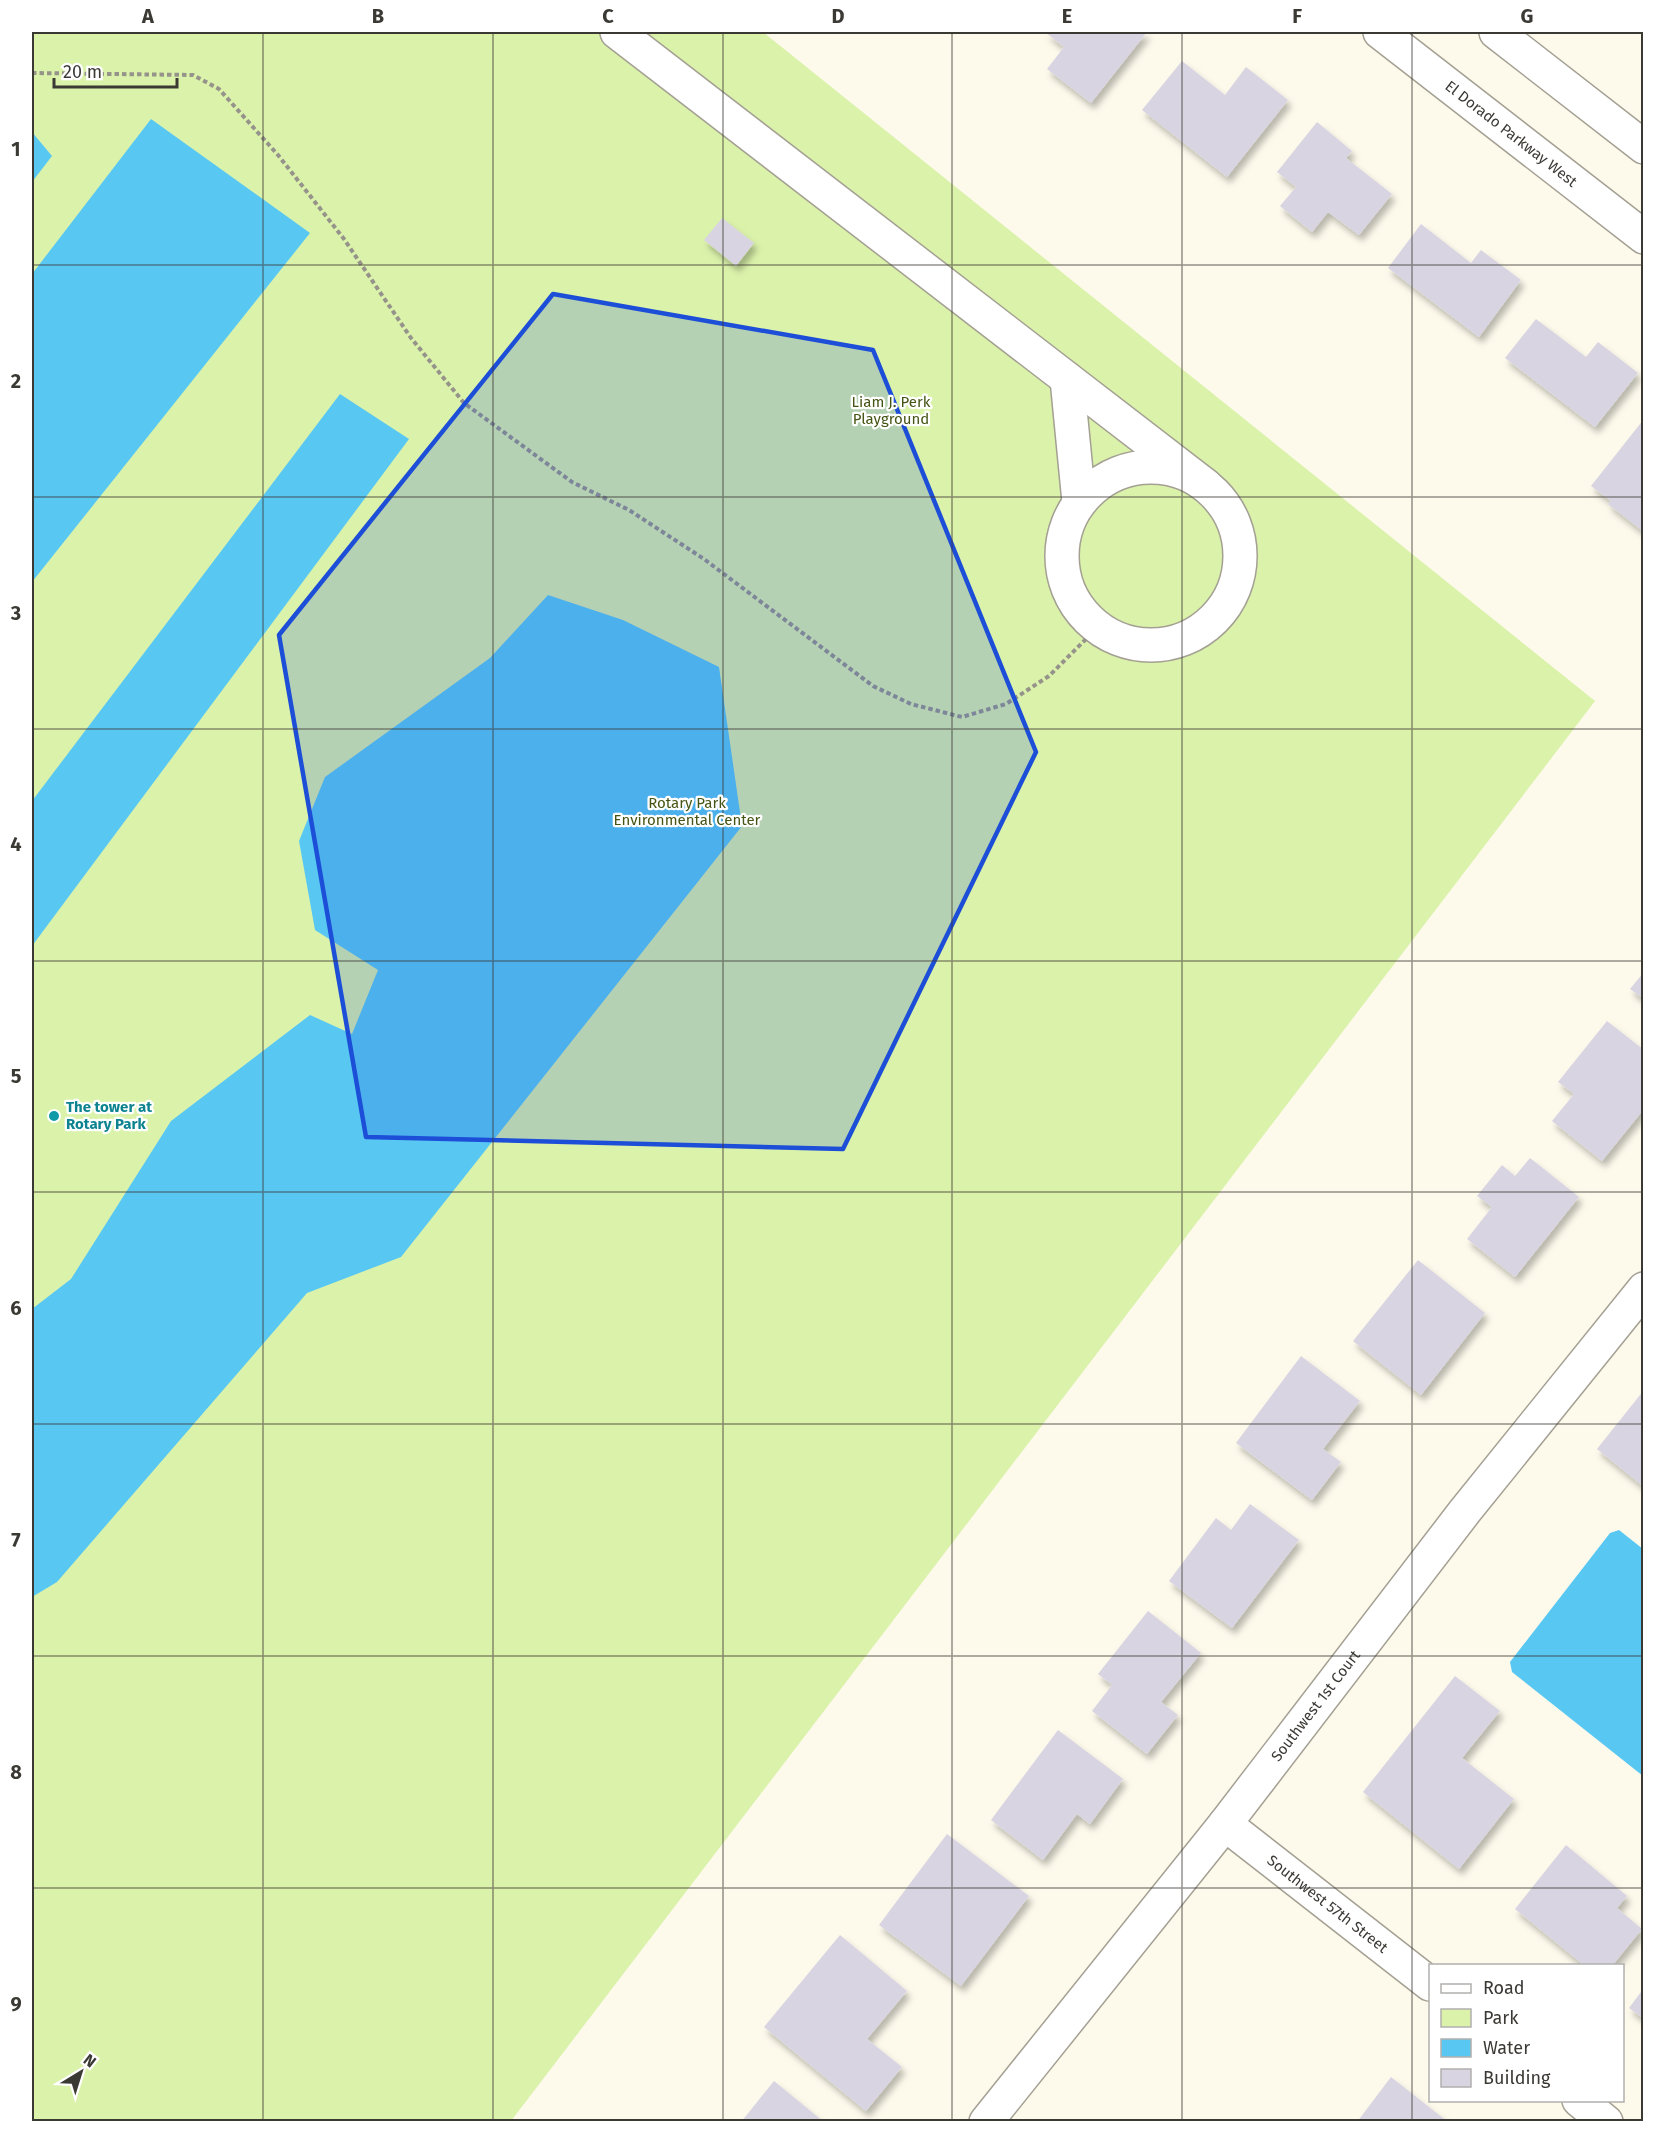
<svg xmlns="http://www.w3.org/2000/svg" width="1675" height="2153" font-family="'Fira Sans',sans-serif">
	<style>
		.green { fill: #dbf2ab }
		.water { fill: #58c8f3 }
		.building { fill: #d8d4e2; filter: url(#shadow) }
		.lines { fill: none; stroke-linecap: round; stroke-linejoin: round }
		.minor-casing { stroke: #a4a093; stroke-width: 36 }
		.path { stroke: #96948a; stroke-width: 4; stroke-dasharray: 4.5 3; stroke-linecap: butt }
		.minor { stroke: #fff; stroke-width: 33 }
		.marked { fill: #1d4ed8; fill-opacity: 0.2; stroke: #1d4ed8; stroke-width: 4.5; stroke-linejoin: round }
		.grid { fill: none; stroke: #3b3934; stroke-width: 1.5; stroke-opacity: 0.55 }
		.culture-dot { fill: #0f9aa8; stroke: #fff; stroke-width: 2 }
		.labels { text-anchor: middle; stroke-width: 4.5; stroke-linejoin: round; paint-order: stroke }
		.street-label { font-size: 15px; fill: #3b3934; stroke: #fff }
		.park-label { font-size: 15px; fill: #455515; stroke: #fff }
		.culture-label { font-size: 15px; font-weight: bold; fill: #0d838f; stroke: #fff; text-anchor: start }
		.neatline { fill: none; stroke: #3b3934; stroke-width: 2 }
		.grid-label { font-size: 20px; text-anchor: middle; font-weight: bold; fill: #3b3934 }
	</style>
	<defs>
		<filter id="shadow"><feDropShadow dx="3.5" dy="6" stdDeviation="3" flood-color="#0004"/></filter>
	</defs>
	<rect width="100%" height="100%" fill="#fdf9eb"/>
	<polygon class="green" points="32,32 763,32 1595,701 511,2121 32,2122"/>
	<g class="water">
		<polygon points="151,119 310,233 32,582 32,274"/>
		<polygon points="32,132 52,156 32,182"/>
		<polygon points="340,394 409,439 32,946 32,801"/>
		<polygon points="548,595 623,620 719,667 742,826 401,1257 307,1293 57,1582 32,1597 32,1309 71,1279 171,1121 310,1015 352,1034 378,970 315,930 299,841 325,777 490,658"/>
		<polygon points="1619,1530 1643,1549 1643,1776 1512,1672 1510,1662 1610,1533"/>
	</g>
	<g class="building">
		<polygon points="1045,32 1147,32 1091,103 1047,69 1064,47"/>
		<polygon points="1182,61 1225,95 1246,67 1288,100 1227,177 1142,110"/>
		<polygon points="1317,122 1352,151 1346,158 1392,194 1359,235 1328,212 1312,232 1280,206 1296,187 1277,172"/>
		<polygon points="722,218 754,243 736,266 704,240"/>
		<polygon points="1421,224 1471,263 1481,250 1521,280 1479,337 1388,268"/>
		<polygon points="1536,319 1586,357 1598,342 1638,373 1595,427 1505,358"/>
		<polygon points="1644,419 1644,532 1608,504 1611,501 1591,486"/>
		<polygon points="1644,972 1644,999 1630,989"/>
		<polygon points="1607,1021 1644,1050 1644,1109 1602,1161 1552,1121 1574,1094 1558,1082"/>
		<polygon points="1530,1158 1579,1197 1515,1277 1467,1239 1492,1207 1477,1196 1502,1165 1515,1176"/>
		<polygon points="1418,1260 1485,1313 1421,1395 1353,1341"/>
		<polygon points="1301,1356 1360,1401 1323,1449 1341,1462 1312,1500 1236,1443"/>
		<polygon points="1644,1390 1644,1487 1597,1449"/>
		<polygon points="1250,1504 1299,1540 1232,1628 1169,1581 1216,1518 1231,1530"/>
		<polygon points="1148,1611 1201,1653 1161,1702 1178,1715 1147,1754 1092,1711 1112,1685 1098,1674"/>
		<polygon points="1455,1676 1500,1711 1462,1758 1514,1799 1459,1869 1363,1792"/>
		<polygon points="1058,1730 1123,1779 1090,1824 1077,1814 1043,1860 991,1820"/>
		<polygon points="947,1834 1029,1896 961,1986 879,1925"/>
		<polygon points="1566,1845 1627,1896 1617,1908 1642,1929 1612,1966 1585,1966 1515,1909"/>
		<polygon points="840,1935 907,1991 867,2039 902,2067 866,2111 764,2027"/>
		<polygon points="1644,1988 1644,2019 1629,2008"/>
		<polygon points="1391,2077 1448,2122 1357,2122"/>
		<polygon points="774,2081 824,2122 741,2122"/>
	</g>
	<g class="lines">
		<defs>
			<g id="minor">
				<polyline points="617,32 1205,485"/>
				<path id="s1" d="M1380,32L1644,237"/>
				<polyline points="1496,32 1644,147"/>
				<polyline points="1067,379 1079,502"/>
				<circle cx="1151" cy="556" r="89"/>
				<path id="s2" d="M1225,1824L1430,1984"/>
				<polyline points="1579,2100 1606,2122"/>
				<path id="s3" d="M986,2122L1225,1824L1465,1511L1644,1289"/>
			</g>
		</defs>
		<use href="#minor" class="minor-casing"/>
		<polyline class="path" points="32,73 193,75 219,89 278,155 344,239 411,338 464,403 572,482 629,510 704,559 873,686 911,704 962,717 1006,704 1049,676 1097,628"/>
		<use href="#minor" class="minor"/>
	</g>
	<path class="marked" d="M553,294L873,350L1036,752L843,1149L366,1137L279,635Z"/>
	<path class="grid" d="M263,32V2122M493,32V2122M723,32V2122M952,32V2122M1182,32V2122M1412,32V2122M32,265H1644M32,497H1644M32,729H1644M32,961H1644M32,1192H1644M32,1424H1644M32,1656H1644M32,1888H1644"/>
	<circle class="culture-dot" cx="54" cy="1116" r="6"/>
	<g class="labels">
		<g class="street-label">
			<text dy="5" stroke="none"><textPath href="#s1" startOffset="166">El Dorado Parkway West</textPath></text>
			<text dy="5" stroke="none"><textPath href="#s3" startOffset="531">Southwest 1st Court</textPath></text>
			<text dy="5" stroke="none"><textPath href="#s2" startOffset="130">Southwest 57th Street</textPath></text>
		</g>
		<g class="park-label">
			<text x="891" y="407">Liam J. Perk<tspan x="891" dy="17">Playground</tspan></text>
			<text x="687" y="808">Rotary Park<tspan x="687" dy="17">Environmental Center</tspan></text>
		</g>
		<g class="culture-label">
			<text x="66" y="1112">The tower at<tspan x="66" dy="17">Rotary Park</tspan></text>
		</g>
	</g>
	<rect width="1675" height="2153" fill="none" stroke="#ffffff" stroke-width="66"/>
	<rect x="1429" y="1964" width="195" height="138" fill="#ffffff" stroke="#b1b0ae" stroke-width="1.5"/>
	<rect x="1441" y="1984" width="30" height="9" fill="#ffffff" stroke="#b1b0ae" stroke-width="1.5"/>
	<text x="1483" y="1994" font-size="18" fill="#3b3934">Road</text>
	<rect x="1441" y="2009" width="30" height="18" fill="#dbf2ab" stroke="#b1b0ae" stroke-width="1.5"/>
	<text x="1483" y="2024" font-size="18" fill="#3b3934">Park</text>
	<rect x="1441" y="2039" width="30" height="18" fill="#58c8f3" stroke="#b1b0ae" stroke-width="1.5"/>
	<text x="1483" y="2054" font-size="18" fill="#3b3934">Water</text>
	<rect x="1441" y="2069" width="30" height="18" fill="#d8d4e2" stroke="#b1b0ae" stroke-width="1.5"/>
	<text x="1483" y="2084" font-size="18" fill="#3b3934">Building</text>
	<g transform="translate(81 2072) rotate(38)" stroke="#ffffff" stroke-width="4.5" paint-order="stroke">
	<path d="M0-4.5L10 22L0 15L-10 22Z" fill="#3b3934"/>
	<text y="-9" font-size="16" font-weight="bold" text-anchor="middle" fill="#3b3934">N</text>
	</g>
	<path d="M54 78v9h123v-9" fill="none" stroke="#3b3934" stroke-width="3"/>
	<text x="63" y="78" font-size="18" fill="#3b3934" stroke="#ffffff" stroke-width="4.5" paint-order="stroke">20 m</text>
	<rect x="33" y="33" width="1609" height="2087" class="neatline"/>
	<g class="grid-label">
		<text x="148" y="23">A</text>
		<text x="378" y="23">B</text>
		<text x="608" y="23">C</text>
		<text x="838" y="23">D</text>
		<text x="1067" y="23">E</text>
		<text x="1297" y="23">F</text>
		<text x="1527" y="23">G</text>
		<text x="16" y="156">1</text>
		<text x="16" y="388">2</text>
		<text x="16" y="620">3</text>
		<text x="16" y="851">4</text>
		<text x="16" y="1083">5</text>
		<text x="16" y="1315">6</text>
		<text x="16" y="1547">7</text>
		<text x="16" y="1779">8</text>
		<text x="16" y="2011">9</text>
	</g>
</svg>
